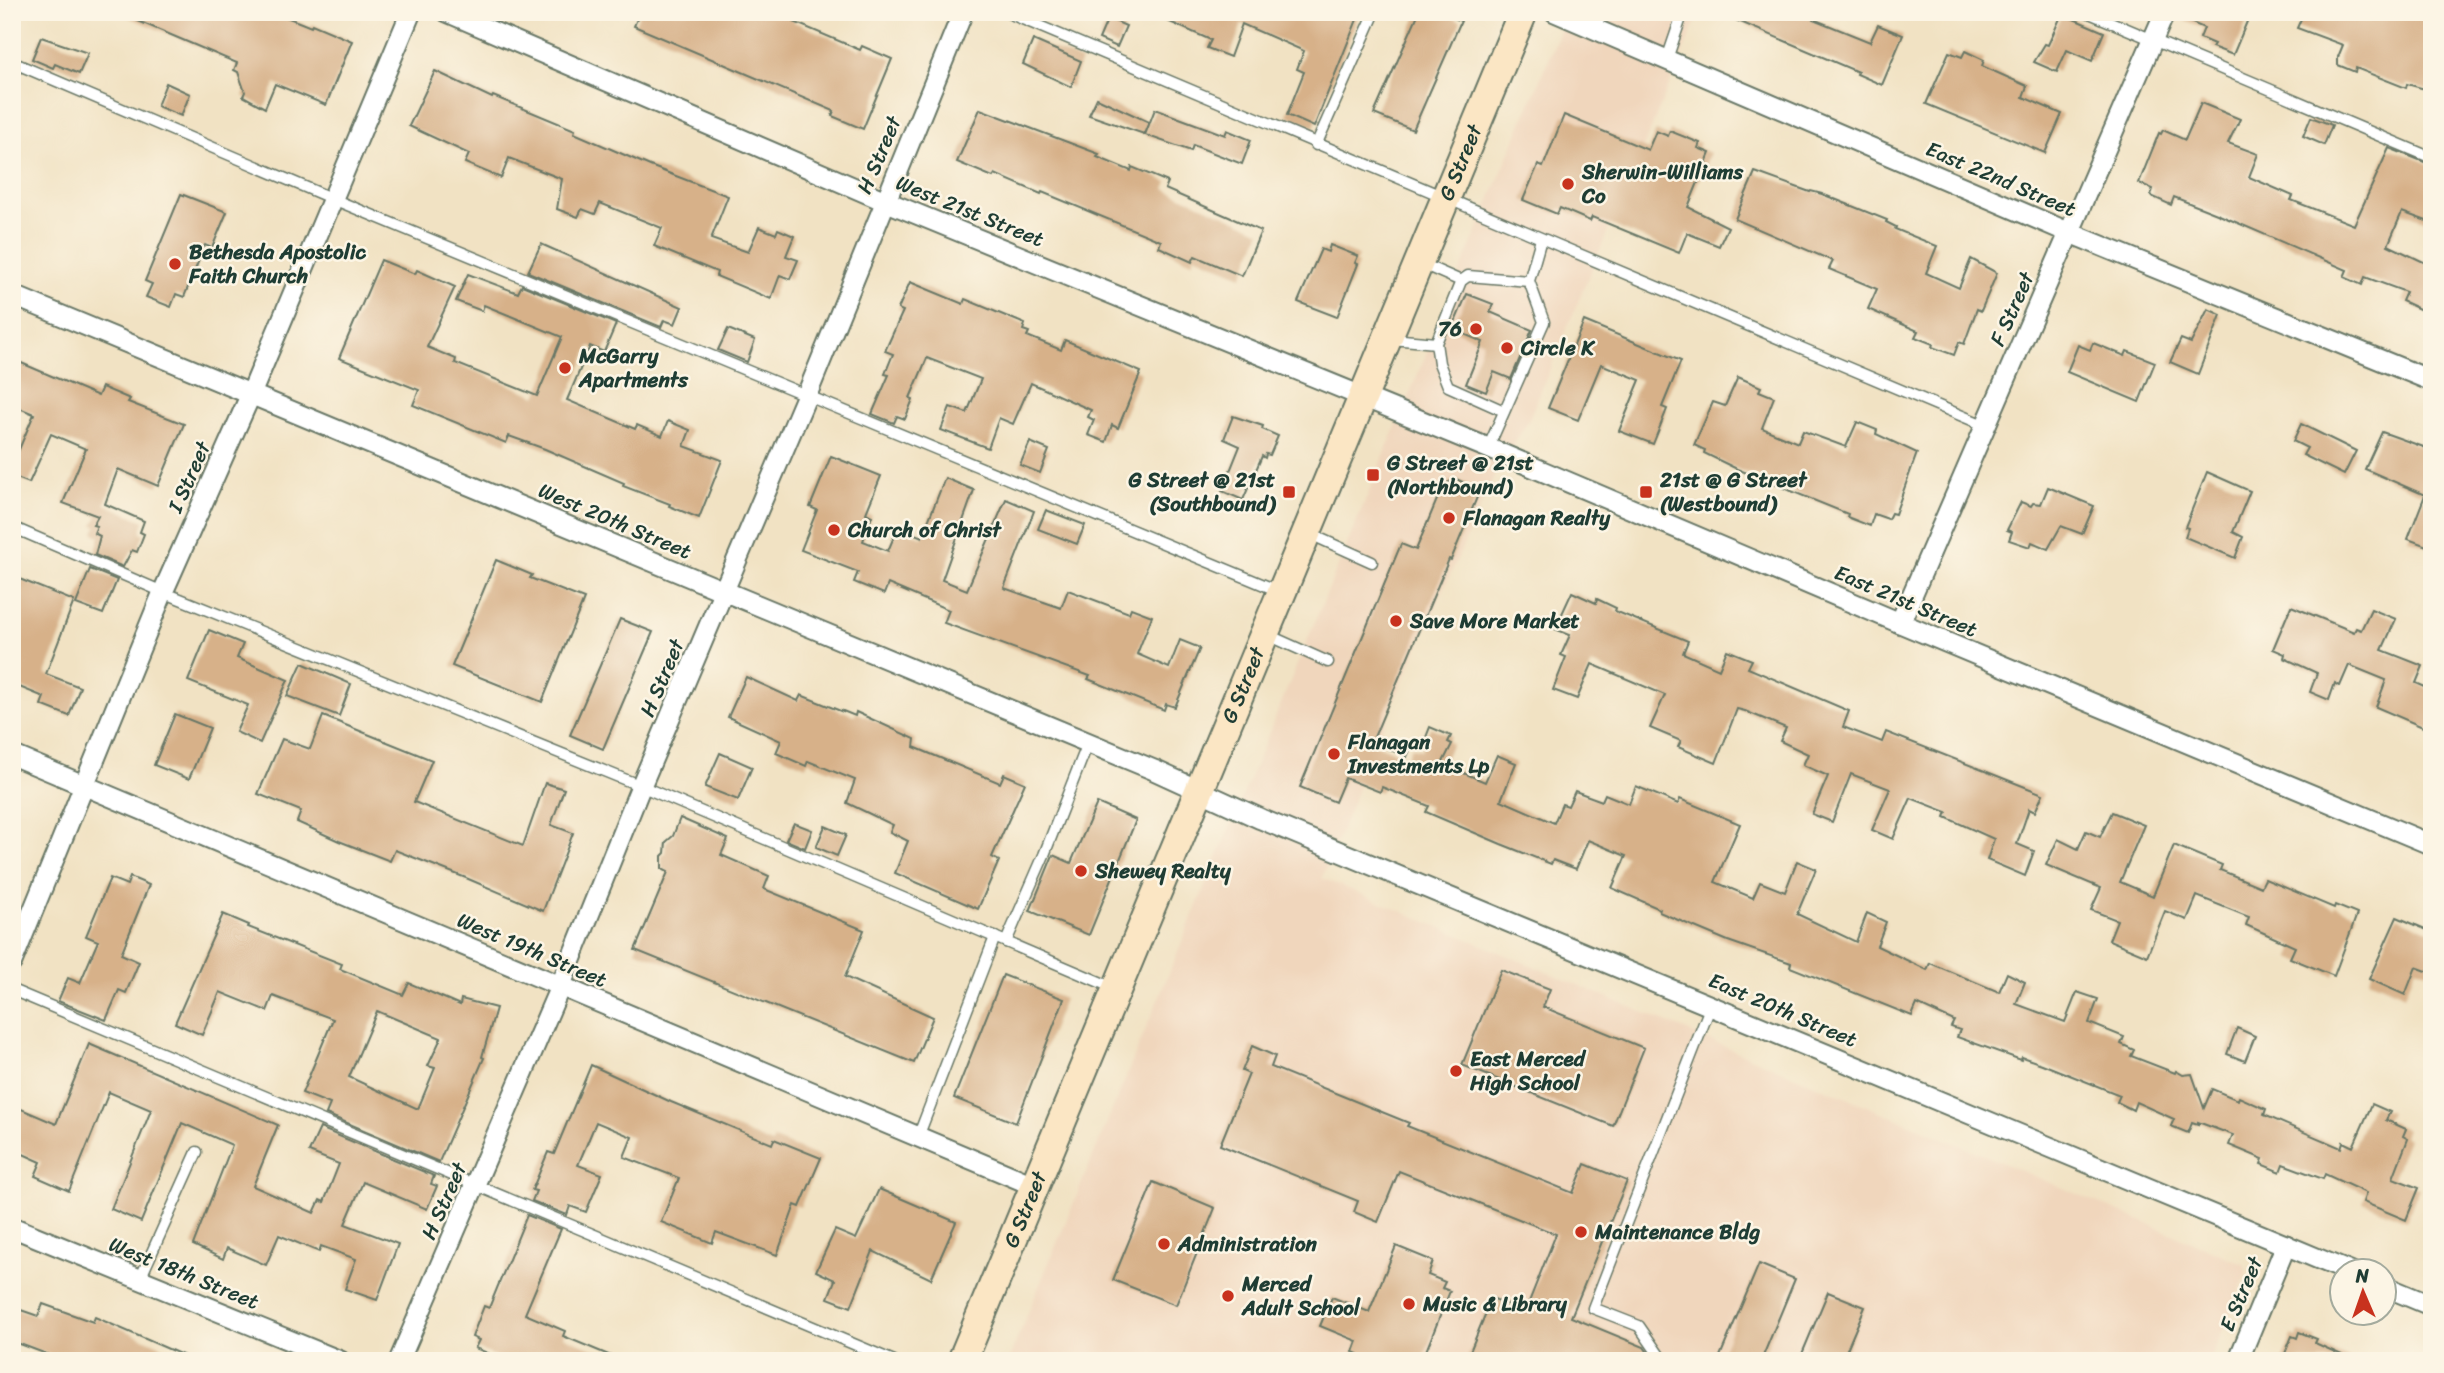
<svg xmlns="http://www.w3.org/2000/svg" width="2444" height="1373" font-family="Sriracha,sans-serif">
	<style>
		.built { fill: #f0d6bc }
		.building { fill: #d7b189; fill-rule: evenodd }
		.lines { fill: none; stroke-linecap: round; stroke-linejoin: round }
		.lane-casing { stroke: #687766; stroke-width: 13 }
		.street-casing { stroke: #687766; stroke-width: 23 }
		.secondary-casing { stroke: #687766; stroke-width: 32 }
		.lane { stroke: #fff; stroke-width: 10 }
		.street { stroke: #fff; stroke-width: 19 }
		.secondary { stroke: #fbe6c4; stroke-width: 28 }
		.poi-dot { fill: #c8321e; stroke: #fcf5e5; stroke-width: 2.5 }
		.labels { text-anchor: middle; stroke-width: 5; stroke-linejoin: round; paint-order: stroke }
		.street-label { font-size: 21px; fill: #1f3d34; stroke: #fcf5e5 }
		.poi-label { font-size: 21px; font-weight: bold; fill: #1f3d34; stroke: #fcf5e5; text-anchor: start }
	</style>
	<rect width="100%" height="100%" fill="#fcf5e5"/>
	<filter id="ink" filterUnits="userSpaceOnUse"><feTurbulence type="fractalNoise" baseFrequency=".0143" numOctaves="2"/><feDisplacementMap in="SourceGraphic" scale="14" xChannelSelector="R" yChannelSelector="G"/><feConvolveMatrix kernelMatrix="1 2 1 2 8 2 1 2 1" color-interpolation-filters="sRGB"/></filter>
	<filter id="wash" filterUnits="userSpaceOnUse"><feTurbulence type="fractalNoise" baseFrequency=".00686" numOctaves="4" result="noise"/><feDisplacementMap in="SourceGraphic" scale="28" xChannelSelector="R" yChannelSelector="G"/><feGaussianBlur stdDeviation="1.57" result="paint"/><feColorMatrix in="noise" values="0 0 0 0 0 0 0 0 0 0 0 0 0 0 0 0 0 1.4 0 .05"/><feComposite in="paint" operator="in"/></filter>
	<g filter="url(#wash)">
		<rect width="100%" height="100%" fill="#f1e2c3"/>
		<polygon class="built" points="1568,12 1700,12 1528,421 1492,480 1381,731 1322,878 2244,1264 2247,1273 2210,1361 1008,1361"/>
		<g id="blocks">
			<g class="building">
				<polygon points="117,12 274,12 311,27 312,24 352,41 326,105 275,84 265,108 243,96 245,92 238,72 234,70 237,63"/>
				<polygon points="640,12 798,12 794,22 860,50 862,46 892,59 863,129 832,116 834,111 634,26"/>
				<polygon points="1147,12 1360,12 1314,127 1287,115 1304,72 1297,69 1304,51 1242,24 1230,57 1207,48 1211,40"/>
				<polygon points="1419,12 1442,12 1461,21 1413,130 1374,114"/>
				<polygon points="1717,12 1796,12 1870,42 1878,25 1903,35 1882,85 1857,74 1858,72"/>
				<polygon points="2177,12 2251,12 2233,55 2212,47 2214,44 2200,38 2204,28 2176,16"/>
				<polygon points="2304,12 2432,12 2432,91 2407,84 2406,88 2356,68 2355,72 2338,65 2338,57 2343,45 2297,28"/>
				<polygon points="2062,14 2104,32 2092,61 2067,50 2057,72 2034,62 2045,44 2048,45"/>
				<polygon points="1108,18 1126,26 1117,47 1099,39"/>
				<polygon points="41,37 88,53 79,74 55,64 53,68 32,59"/>
				<polygon points="1033,40 1081,61 1071,87 1023,64"/>
				<polygon points="1965,51 1984,60 1982,66 2027,86 2023,97 2062,114 2045,153 1926,104 1949,52 1962,57"/>
				<polygon points="435,71 492,98 493,96 575,130 574,133 650,166 728,196 711,239 748,252 759,227 776,234 778,229 794,236 786,256 798,260 790,279 780,275 771,299 716,276 717,272 654,246 662,228 600,203 595,214 582,209 578,217 557,209 562,179 509,158 501,178 465,163 469,154 409,126"/>
				<polygon points="166,83 190,94 181,116 157,106"/>
				<polygon points="1097,98 1149,122 1144,134 1089,115"/>
				<polygon points="2201,103 2240,119 2228,143 2258,154 2249,177 2293,196 2291,200 2354,225 2389,148 2432,165 2432,223 2402,212 2388,245 2432,266 2432,315 2402,301 2406,292 2365,277 2362,285 2344,277 2347,270 2217,214 2174,197 2171,205 2151,196 2153,189 2139,183 2159,133 2161,134 2163,130 2185,140"/>
				<polygon points="980,109 1099,154 1097,157 1131,171 1132,167 1168,182 1165,189 1261,231 1242,276 1195,256 1192,262 1159,247 1161,241 1042,192 1041,194 995,174 993,177 957,162"/>
				<polygon points="1155,109 1225,135 1227,130 1251,140 1242,164 1193,145 1191,151 1145,135"/>
				<polygon points="1564,115 1648,150 1656,131 1668,136 1670,131 1700,143 1698,148 1710,153 1688,207 1728,227 1719,246 1687,233 1679,253 1592,217 1590,221 1560,208 1557,214 1523,200 1538,165 1543,167"/>
				<polygon points="2311,117 2332,125 2324,145 2303,136"/>
				<polygon points="1755,172 1810,192 1811,191 1822,194 1887,220 1886,222 1896,227 1895,229 1937,246 1926,273 1959,288 1971,259 1997,273 1981,311 1977,309 1964,344 1959,342 1954,355 1932,347 1933,344 1915,337 1918,331 1868,309 1877,289 1829,269 1833,261 1735,219"/>
				<polygon points="181,194 227,212 212,248 205,245 184,297 176,294 171,307 146,297 152,284 145,281"/>
				<polygon points="541,244 682,307 675,324 664,320 661,327 528,272"/>
				<polygon points="1330,245 1358,256 1355,263 1358,264 1337,317 1298,302 1321,249 1328,252"/>
				<polygon points="381,260 415,274 417,270 455,287 427,347 456,359 455,363 537,396 562,337 484,305 482,311 456,301 468,274 518,293 522,285 616,324 604,352 590,346 567,400 635,429 637,425 662,436 668,421 690,430 684,446 722,460 699,518 669,506 670,504 623,486 624,483 545,449 509,436 506,443 413,405 419,390 339,358"/>
				<polygon points="910,282 963,304 965,299 1025,324 1023,330 1029,332 1027,336 1061,350 1065,340 1141,372 1118,428 1112,425 1106,442 1088,435 1094,420 1088,417 1091,410 1031,383 1013,424 999,418 988,448 941,430 950,407 967,413 981,379 927,358 910,398 913,399 905,419 897,416 894,423 872,414 889,375 885,374 893,354 885,351 903,311 898,309"/>
				<polygon points="1467,294 1493,304 1490,312 1532,330 1511,379 1494,372 1486,392 1466,384 1483,342 1452,329"/>
				<polygon points="2208,309 2221,315 2198,374 2170,362 2181,339 2191,343"/>
				<polygon points="1584,321 1681,361 1662,407 1667,409 1653,444 1619,431 1640,380 1601,364 1578,420 1548,408"/>
				<polygon points="728,329 755,340 747,362 718,350"/>
				<polygon points="2093,343 2125,356 2127,351 2155,362 2139,402 2067,372 2078,345 2090,350"/>
				<polygon points="12,359 98,396 102,387 130,399 128,402 184,424 158,486 118,469 105,504 144,521 140,532 144,534 137,552 132,550 123,567 95,555 100,536 94,533 97,526 93,525 98,516 63,503 86,449 51,434 29,483 12,476 12,466 34,414 12,405"/>
				<polygon points="1738,377 1761,387 1759,391 1774,397 1762,428 1798,443 1803,431 1846,447 1857,422 1877,430 1876,434 1917,453 1895,514 1891,513 1888,519 1874,514 1870,526 1847,517 1848,514 1737,469 1704,453 1705,450 1694,445 1713,402 1725,406"/>
				<polygon points="1233,416 1263,426 1262,429 1278,436 1270,455 1266,454 1265,458 1262,456 1243,500 1222,491 1240,446 1224,439"/>
				<polygon points="2301,424 2356,451 2344,475 2303,455 2307,448 2293,441"/>
				<polygon points="2382,432 2432,450 2432,548 2408,539 2425,495 2365,469"/>
				<polygon points="1030,442 1049,450 1040,473 1020,465"/>
				<polygon points="831,456 881,476 866,513 872,516 863,541 888,551 898,527 922,537 945,478 974,490 942,580 967,590 1006,499 1034,511 1004,588 1061,608 1068,590 1129,613 1131,608 1152,616 1137,654 1169,668 1180,640 1200,648 1175,707 1166,704 1164,710 1088,679 1090,676 944,623 949,610 888,584 884,594 854,582 858,572 801,550 817,510 810,507"/>
				<polygon points="2207,472 2250,491 2233,532 2243,537 2235,558 2185,537 2188,528 2185,527"/>
				<polygon points="1456,479 1480,490 1451,560 1449,559 1372,742 1407,757 1411,747 1421,750 1430,727 1451,736 1448,742 1452,744 1442,764 1485,782 1497,755 1516,763 1501,800 1554,823 1562,804 1568,806 1575,791 1602,801 1605,794 1629,804 1636,786 1678,804 1680,799 1740,824 1715,882 1753,898 1760,882 1785,892 1797,861 1816,869 1797,914 1856,942 1867,913 1886,922 1877,946 1927,970 1930,963 1999,992 2007,973 2025,982 2016,1004 2065,1022 2077,992 2098,999 2089,1023 2124,1037 2121,1044 2134,1050 2131,1056 2175,1073 2176,1071 2183,1075 2192,1074 2204,1108 2212,1089 2238,1100 2239,1097 2266,1109 2264,1115 2341,1148 2343,1142 2353,1147 2372,1104 2390,1112 2386,1120 2406,1129 2403,1136 2408,1139 2393,1178 2419,1188 2406,1220 2363,1202 2366,1193 2325,1174 2323,1179 2283,1164 2280,1172 2261,1164 2263,1159 2229,1145 2233,1135 2198,1122 2198,1125 2192,1123 2188,1133 2171,1126 2174,1119 2136,1102 2133,1110 2117,1102 2120,1095 2042,1064 2022,1057 2021,1060 1957,1037 1960,1030 1951,1027 1954,1021 1917,1004 1912,1016 1790,967 1791,963 1728,941 1659,912 1660,909 1612,888 1626,856 1588,840 1576,869 1553,860 1551,864 1501,844 1426,812 1429,806 1382,787 1380,792 1345,778 1335,802 1300,787 1401,544 1416,550 1443,485"/>
				<polygon points="2048,487 2094,506 2082,534 2061,526 2048,549 2032,542 2030,547 2009,540 2012,532 2007,530 2021,502 2031,506 2033,503 2041,504"/>
				<polygon points="1046,510 1085,525 1077,544 1038,529"/>
				<polygon points="496,560 532,575 530,578 584,599 542,702 452,666"/>
				<polygon points="90,569 117,580 103,614 76,604"/>
				<polygon points="12,576 74,601 46,674 80,687 69,716 41,705 44,697 12,684"/>
				<polygon points="1572,592 1596,603 1597,599 1616,608 1615,611 1688,641 1683,653 1719,669 1727,650 1752,660 1748,668 1849,711 1843,727 1882,742 1886,732 2043,794 2035,812 2029,809 2017,844 2034,851 2025,876 1987,860 1994,839 1945,817 1947,812 1911,798 1893,839 1872,830 1890,789 1851,774 1832,822 1812,814 1828,776 1803,765 1808,754 1780,741 1786,728 1745,711 1737,709 1716,763 1678,747 1681,741 1650,728 1665,695 1592,664 1577,699 1553,690 1566,657 1561,655 1570,635 1555,629"/>
				<polygon points="2291,606 2354,632 2356,628 2361,630 2371,609 2396,619 2382,650 2423,666 2416,683 2432,690 2432,731 2376,707 2386,680 2349,665 2340,686 2335,683 2329,700 2310,692 2317,673 2284,658 2285,654 2273,649"/>
				<polygon points="620,619 653,632 603,749 570,735"/>
				<polygon points="209,630 243,644 237,658 288,680 260,743 236,732 248,705 188,681"/>
				<polygon points="302,663 351,684 339,716 287,696"/>
				<polygon points="746,677 798,701 801,695 843,712 843,711 855,716 856,712 915,739 914,747 1000,783 1004,774 1025,783 992,857 999,861 978,909 895,873 908,841 890,832 893,825 847,803 855,780 808,761 806,766 776,753 781,741 728,717"/>
				<polygon points="175,714 210,728 189,779 154,765"/>
				<polygon points="323,716 432,760 414,802 523,846 545,783 564,789 551,825 573,833 543,911 466,878 395,850 390,861 339,841 297,822 301,811 258,794 282,739 310,749"/>
				<polygon points="720,753 752,767 738,800 705,787"/>
				<polygon points="1097,803 1136,820 1089,935 1030,911 1053,855 1071,863"/>
				<polygon points="2112,812 2144,825 2120,882 2153,896 2174,845 2222,865 2220,870 2261,887 2265,879 2334,908 2335,905 2357,914 2334,976 2290,958 2295,947 2246,925 2249,917 2197,896 2187,920 2165,911 2147,956 2109,940 2117,920 2091,910 2101,888 2046,865 2058,839 2078,849 2086,831 2100,837"/>
				<polygon points="680,818 728,839 721,855 769,876 764,889 864,930 845,977 933,1017 914,1063 635,950 668,872 662,869 662,856 665,853 666,842 673,836"/>
				<polygon points="794,823 812,830 805,848 786,840"/>
				<polygon points="825,826 846,835 837,856 816,847"/>
				<polygon points="130,877 149,885 121,954 139,962 126,993 119,990 106,1020 58,1001 68,978 80,983 98,941 86,936 110,878 127,885"/>
				<path d="M223,914L249,925L248,927L342,964L340,969L403,995L409,983L460,1005L461,999L496,1008L482,1057L484,1058L439,1162L326,1114L330,1104L302,1093L333,1019L273,996L267,1011L220,992L202,1035L175,1023ZM377,1011L441,1038L428,1066L435,1068L418,1109L349,1077Z"/>
				<polygon points="2397,917 2432,932 2432,973 2416,967 2405,995 2369,979"/>
				<polygon points="1501,970 1550,989 1543,1007 1644,1048 1613,1126 1462,1065"/>
				<polygon points="1003,975 1064,999 1016,1123 954,1098"/>
				<polygon points="2237,1028 2255,1036 2245,1061 2227,1054"/>
				<polygon points="89,1044 278,1125 253,1186 314,1213 320,1200 324,1202 339,1164 309,1152 320,1128 434,1176 431,1184 437,1186 427,1209 363,1182 345,1224 398,1244 377,1300 345,1289 356,1259 321,1246 319,1252 279,1235 266,1265 227,1248 223,1259 193,1245 232,1145 182,1123 141,1222 111,1209 151,1110 109,1092 69,1191 35,1176 41,1162 12,1149 12,1105 56,1124"/>
				<polygon points="1252,1046 1275,1056 1271,1067 1409,1123 1407,1126 1573,1193 1585,1164 1627,1181 1571,1317 1644,1347 1654,1361 1466,1361 1492,1298 1525,1312 1556,1234 1399,1171 1378,1222 1354,1212 1358,1201 1220,1145 1249,1074 1242,1071"/>
				<polygon points="591,1065 671,1102 772,1144 774,1139 821,1158 800,1207 795,1205 777,1255 716,1232 712,1243 661,1222 679,1178 624,1157 632,1137 596,1122 578,1165 602,1174 586,1212 570,1206 567,1215 532,1201 536,1191 532,1190 548,1152 554,1154"/>
				<polygon points="1153,1182 1215,1208 1176,1305 1113,1280"/>
				<polygon points="879,1189 956,1222 931,1279 873,1251 851,1307 828,1298 835,1280 816,1271 835,1230 856,1239"/>
				<polygon points="527,1215 561,1229 525,1314 565,1331 563,1336 623,1361 507,1361 475,1348 479,1340 472,1337 484,1306 489,1308"/>
				<polygon points="1396,1246 1433,1261 1428,1275 1445,1282 1442,1288 1450,1291 1422,1361 1373,1361 1353,1352 1357,1341 1320,1326 1332,1297 1369,1312"/>
				<polygon points="1759,1264 1795,1279 1761,1361 1718,1361"/>
				<polygon points="1828,1292 1865,1307 1842,1361 1799,1361"/>
				<polygon points="43,1304 93,1322 95,1317 196,1361 65,1361 12,1341 12,1307 38,1316"/>
				<polygon points="2299,1332 2317,1339 2315,1343 2355,1361 2282,1361 2292,1336 2297,1338"/>
			</g>
		</g>
	</g>
	<g filter="url(#ink)">
		<use href="#blocks" fill-opacity="0" stroke="#687766" stroke-width="2"/>
		<g class="lines">
			<defs>
				<g id="lane">
					<polyline points="1006,12 1986,426"/>
					<polyline points="2087,12 2432,158"/>
					<polyline points="1595,29 1602,12"/>
					<polyline points="1667,59 1683,12"/>
					<polyline points="12,62 333,199 1281,592"/>
					<polyline points="1316,145 1375,12"/>
					<polyline points="1420,263 1461,281"/>
					<polyline points="1392,339 1436,343"/>
					<polyline points="1504,411 1448,386 1439,363 1436,343 1461,281 1468,276 1529,281"/>
					<polyline points="1488,448 1544,322 1529,281 1541,239"/>
					<polyline points="12,527 163,592 641,786 1116,989"/>
					<polyline points="1310,534 1372,562"/>
					<polyline points="1268,635 1328,662"/>
					<polyline points="1006,942 1044,855 1088,743"/>
					<polyline points="12,990 894,1361"/>
					<polyline points="918,1137 995,937"/>
					<polyline points="140,1279 197,1152"/>
					<polyline points="1663,1361 1639,1326 1593,1308 1711,1005"/>
				</g>
				<g id="street">
					<polyline points="447,12 885,201 1488,448 1900,623 2432,845"/>
					<polyline points="1555,12 2070,233 2432,381"/>
					<polyline points="12,295 1154,770 1261,819 2350,1272"/>
					<polyline points="1900,623 2165,12"/>
					<polyline points="12,755 1035,1186"/>
					<polyline points="12,962 163,592 251,394 411,12"/>
					<polyline points="12,1227 340,1361"/>
					<polyline points="2384,1286 2432,1306"/>
					<polyline points="399,1361 560,987 641,786 806,397 963,12"/>
					<polyline points="2238,1361 2286,1245"/>
				</g>
				<g id="secondary">
					<path id="s1" d="M962,1361L1523,12"/>
				</g>
			</defs>
			<use href="#lane" class="lane-casing"/>
			<use href="#street" class="street-casing"/>
			<use href="#secondary" class="secondary-casing"/>
			<use href="#lane" class="lane"/>
			<use href="#street" class="street"/>
			<use href="#secondary" class="secondary"/>
		</g>
	</g>
	<g class="poi-dot">
		<circle cx="1568" cy="184" r="7"/>
		<circle cx="175" cy="264" r="7"/>
		<circle cx="1476" cy="329" r="7"/>
		<circle cx="1507" cy="348" r="7"/>
		<circle cx="565" cy="368" r="7"/>
		<rect x="1366" y="468" width="14" height="14" rx="3.5"/>
		<rect x="1282" y="485" width="14" height="14" rx="3.5"/>
		<rect x="1639" y="485" width="14" height="14" rx="3.5"/>
		<circle cx="1449" cy="518" r="7"/>
		<circle cx="834" cy="530" r="7"/>
		<circle cx="1396" cy="621" r="7"/>
		<circle cx="1334" cy="754" r="7"/>
		<circle cx="1081" cy="871" r="7"/>
		<circle cx="1456" cy="1071" r="7"/>
		<circle cx="1581" cy="1232" r="7"/>
		<circle cx="1164" cy="1244" r="7"/>
		<circle cx="1228" cy="1296" r="7"/>
		<circle cx="1409" cy="1304" r="7"/>
	</g>
	<g class="labels">
		<g class="street-label">
			<text transform="translate(879 155) rotate(-67)" y="7">H Street</text>
			<text dy="7" stroke="none"><textPath href="#s1" startOffset="1298">G Street</textPath></text>
			<text transform="translate(2001 179) rotate(23)" y="7">East 22nd Street</text>
			<text transform="translate(970 211) rotate(22)" y="7">West 21st Street</text>
			<text transform="translate(2012 309) rotate(-66)" y="7">F Street</text>
			<text transform="translate(189 477) rotate(-66)" y="7">I Street</text>
			<text transform="translate(615 521) rotate(23)" y="7">West 20th Street</text>
			<text transform="translate(1906 601) rotate(23)" y="7">East 21st Street</text>
			<text transform="translate(662 678) rotate(-67)" y="7">H Street</text>
			<text dy="7" stroke="none"><textPath href="#s1" startOffset="732">G Street</textPath></text>
			<text transform="translate(532 950) rotate(23)" y="7">West 19th Street</text>
			<text transform="translate(1783 1010) rotate(23)" y="7">East 20th Street</text>
			<text transform="translate(444 1201) rotate(-66)" y="7">H Street</text>
			<text dy="7" stroke="none"><textPath href="#s1" startOffset="164">G Street</textPath></text>
			<text transform="translate(184 1273) rotate(22)" y="7">West 18th Street</text>
			<text transform="translate(2241 1294) rotate(-67)" y="7">E Street</text>
		</g>
		<g class="poi-label">
			<text x="1582" y="179">Sherwin-Williams<tspan x="1582" dy="24">Co</tspan></text>
			<text x="189" y="259">Bethesda Apostolic<tspan x="189" dy="24">Faith Church</tspan></text>
			<text x="1462" y="336" text-anchor="end">76</text>
			<text x="1521" y="355">Circle K</text>
			<text x="579" y="363">McGarry<tspan x="579" dy="24">Apartments</tspan></text>
			<text x="1387" y="470">G Street @ 21st<tspan x="1387" dy="24">(Northbound)</tspan></text>
			<text x="1275" y="487" text-anchor="end">G Street @ 21st<tspan x="1275" dy="24">(Southbound)</tspan></text>
			<text x="1660" y="487">21st @ G Street<tspan x="1660" dy="24">(Westbound)</tspan></text>
			<text x="1463" y="525">Flanagan Realty</text>
			<text x="848" y="537">Church of Christ</text>
			<text x="1410" y="628">Save More Market</text>
			<text x="1348" y="749">Flanagan<tspan x="1348" dy="24">Investments Lp</tspan></text>
			<text x="1095" y="878">Shewey Realty</text>
			<text x="1470" y="1066">East Merced<tspan x="1470" dy="24">High School</tspan></text>
			<text x="1595" y="1239">Maintenance Bldg</text>
			<text x="1178" y="1251">Administration</text>
			<text x="1242" y="1291">Merced<tspan x="1242" dy="24">Adult School</tspan></text>
			<text x="1423" y="1311">Music &amp; Library</text>
		</g>
	</g>
	<rect width="2444" height="1373" fill="none" stroke="#fcf5e5" stroke-width="42"/>
	<g transform="translate(2363 1292) rotate(358)"><circle r="33" fill="#fcf5e5" stroke="#a4ab9e" stroke-width="2"/>
	<path d="M0-5L12 26L0 18L-12 26Z" fill="#c8321e"/>
	<text y="-10" font-size="19" font-weight="bold" text-anchor="middle" fill="#1f3d34">N</text>
	</g>
</svg>
